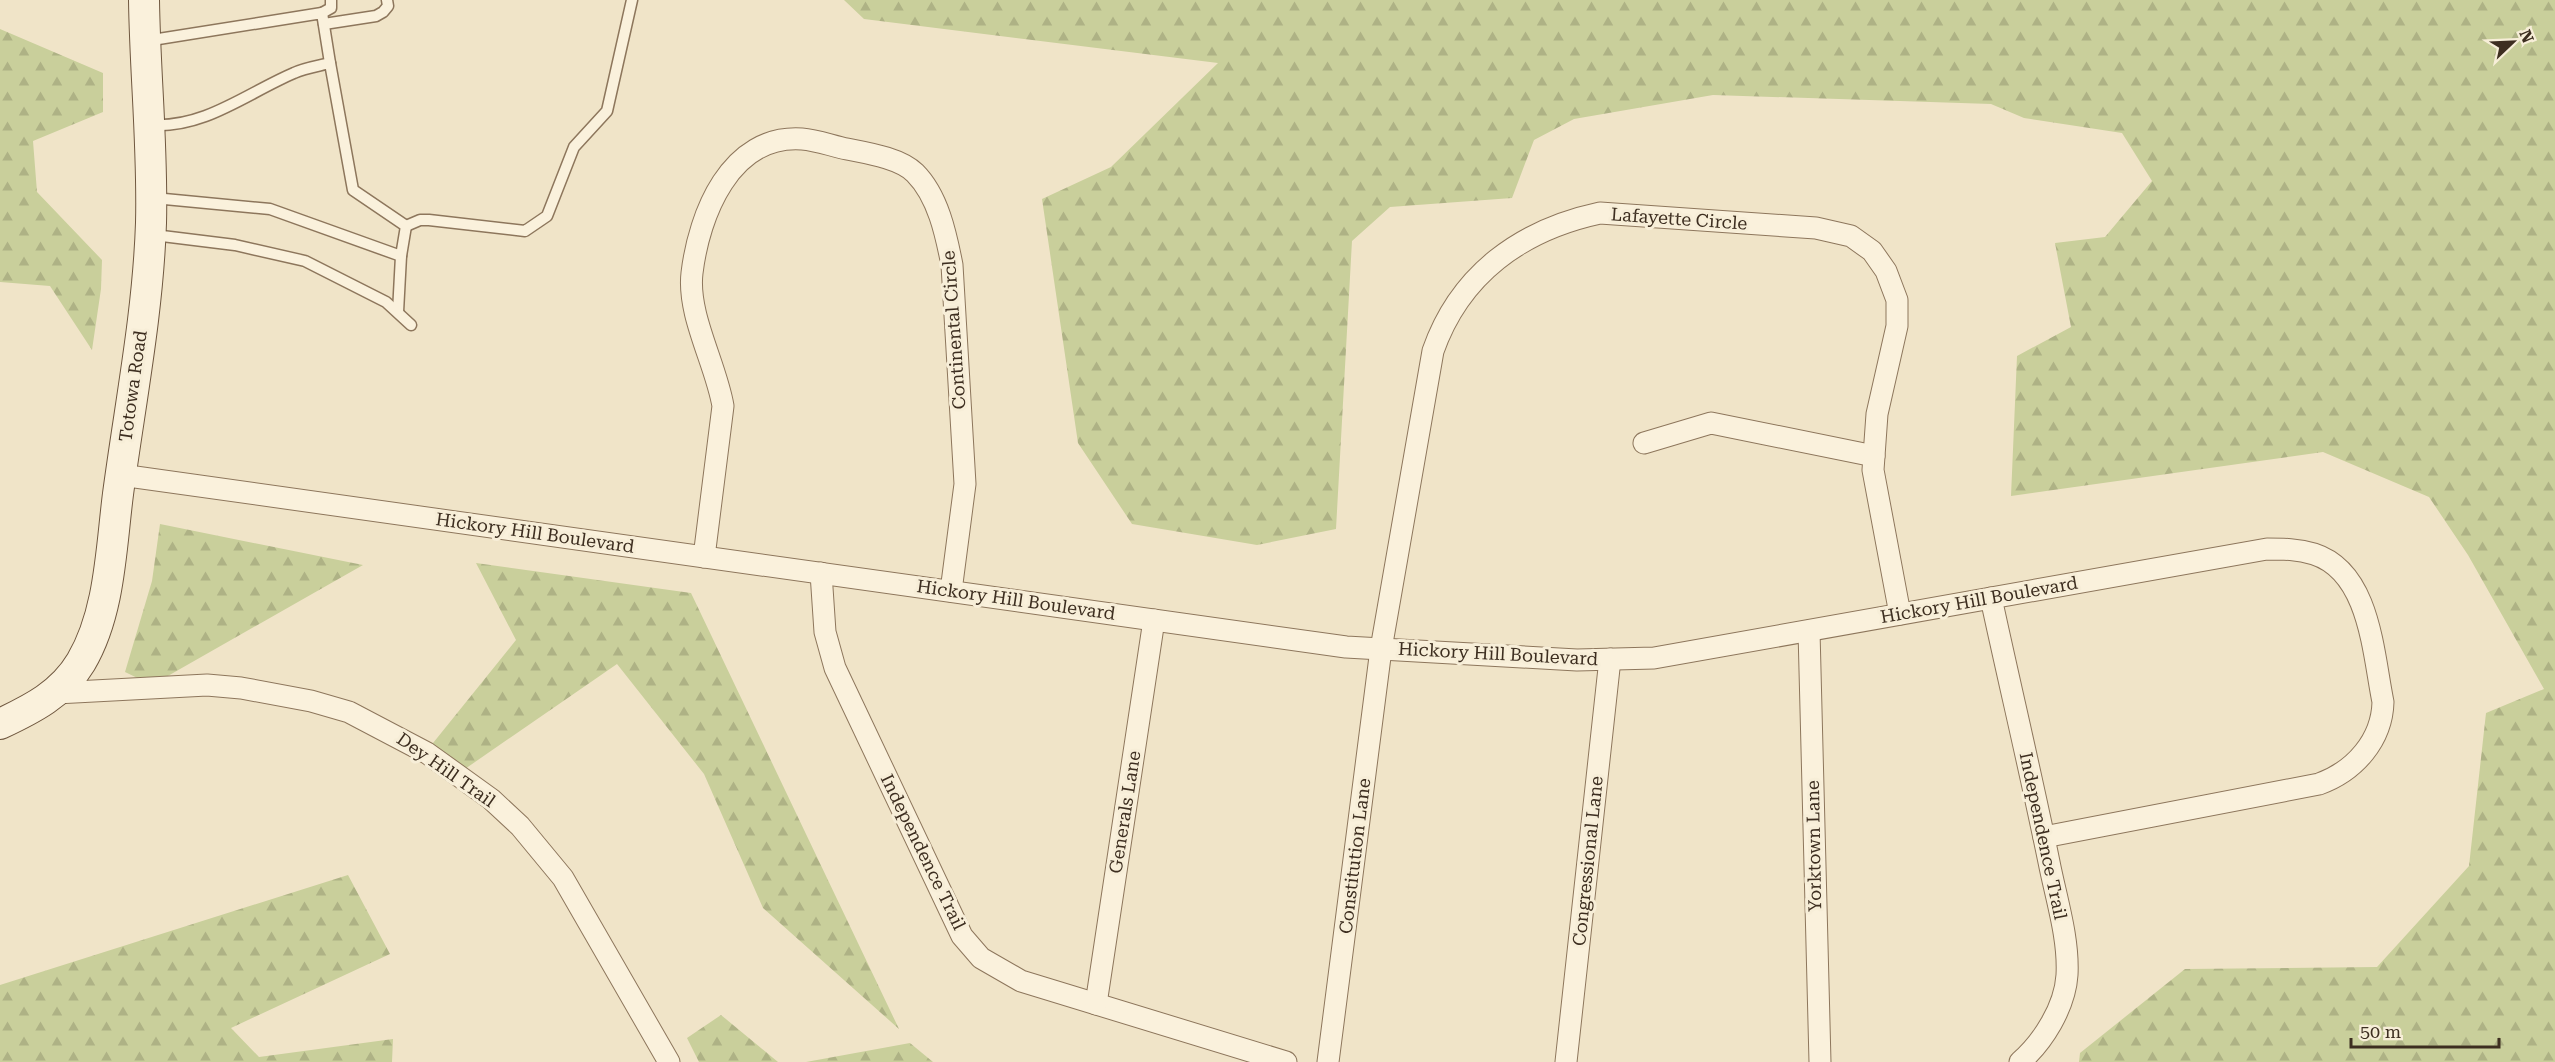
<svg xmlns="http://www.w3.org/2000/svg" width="2555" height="1062" font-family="'Roboto Serif',serif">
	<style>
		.forest { fill: url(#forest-firs) }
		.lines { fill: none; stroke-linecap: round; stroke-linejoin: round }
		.lane-casing { stroke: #8d765c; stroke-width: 13 }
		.street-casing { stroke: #8d765c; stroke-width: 23 }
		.secondary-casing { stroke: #6f573f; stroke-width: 32 }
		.lane { stroke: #faf1dc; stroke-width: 10 }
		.street { stroke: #faf1dc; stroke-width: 21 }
		.secondary { stroke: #faf1dc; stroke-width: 30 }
		.labels { text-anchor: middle; stroke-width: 6; stroke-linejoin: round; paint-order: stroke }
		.street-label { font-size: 18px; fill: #3d2e20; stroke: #f7eed8 }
	</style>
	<defs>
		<pattern id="forest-firs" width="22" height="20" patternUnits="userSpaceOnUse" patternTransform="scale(1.5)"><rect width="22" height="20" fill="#c9cf9b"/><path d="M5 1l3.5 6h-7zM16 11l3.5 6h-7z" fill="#aeb285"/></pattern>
	</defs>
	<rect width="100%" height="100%" fill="#f0e4c8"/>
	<g class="forest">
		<polygon points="844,0 2555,0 2555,1062 2079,1062 2080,1053 2185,969 2377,967 2469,866 2486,713 2544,689 2468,555 2429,497 2323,452 2011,496 2017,356 2071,327 2055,243 2105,237 2152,181 2122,133 2024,118 1991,104 1713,95 1574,119 1534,140 1512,198 1390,207 1352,241 1336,529 1257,545 1132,524 1078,443 1042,199 1111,167 1218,63 864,19"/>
		<polygon points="0,29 103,73 103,112 33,141 37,192 102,260 101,289 92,350 50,286 0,282"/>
		<polygon points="160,524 363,565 152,685 125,672 152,581"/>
		<polygon points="476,563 691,593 899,1029 763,908 704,774 617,664 462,771 429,748 516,640"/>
		<polygon points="348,875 390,954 231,1028 259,1057 393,1039 392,1062 0,1062 0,985"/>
		<polygon points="721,1015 778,1062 699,1062 687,1038"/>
		<polygon points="910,1043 933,1062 806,1062"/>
	</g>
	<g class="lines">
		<defs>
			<g id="lane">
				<polyline points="322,13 331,8 331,0"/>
				<polyline points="324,24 376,16 383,12 388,6 387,0"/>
				<polyline points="146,41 322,13 330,63"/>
				<path d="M152,125C205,128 247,93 294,73C304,68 318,66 330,63L353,190L406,226L401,256"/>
				<polyline points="154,198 270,209 401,256 398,312"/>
				<polyline points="406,226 420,220 429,220 525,231 547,216 574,147 607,111 632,0"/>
				<polyline points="154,235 235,245 305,261 386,302 411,325"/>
			</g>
			<g id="street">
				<polyline points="1644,443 1711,423 1874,456"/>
				<path d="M121,475L1346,647L1577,660L1654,658L2267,549C2283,549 2298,549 2314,554C2370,572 2373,653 2383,702C2382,740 2355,771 2319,784L2044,837"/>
				<path d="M704,557L723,406C716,364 687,315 692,273C699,215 730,134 802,139C817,140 832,146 847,149C867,153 900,158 915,173C938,196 946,234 952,265L965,484L951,591"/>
				<polyline points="821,573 825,632 835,668 962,936 981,958 1021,981 1286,1062"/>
				<path d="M1991,598C2010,686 2031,774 2049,862C2056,898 2069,938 2067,975C2065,1007 2043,1042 2020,1062"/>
				<polyline points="1809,631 1820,1062"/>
				<polyline points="56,693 207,685 241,688 311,701 349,712 427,753 491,799 520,826 563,878 669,1062"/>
				<polyline points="1096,1004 1154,620"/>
				<path d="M1328,1062L1381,649L1433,351C1460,274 1521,230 1600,213L1816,228L1851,236L1872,251L1886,271L1897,300V326L1877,414L1873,470L1900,614"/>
				<polyline points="1566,1062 1610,659"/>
			</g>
			<path id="secondary" d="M0,724C32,709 62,694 81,662C110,613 111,549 118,494C130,404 148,314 151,223C153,148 145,74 144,0"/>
		</defs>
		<use href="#lane" class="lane-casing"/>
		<use href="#street" class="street-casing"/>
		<use href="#secondary" class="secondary-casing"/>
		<use href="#lane" class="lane"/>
		<use href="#street" class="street"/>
		<use href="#secondary" class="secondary"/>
	</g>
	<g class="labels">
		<g class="street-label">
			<text transform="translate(1679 219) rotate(4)" y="6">Lafayette Circle</text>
			<text transform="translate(954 330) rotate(-94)" y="6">Continental Circle</text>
			<text transform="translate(133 386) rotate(-82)" y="6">Totowa Road</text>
			<text transform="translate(535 533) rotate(8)" y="6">Hickory Hill Boulevard</text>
			<text transform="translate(1016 600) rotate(8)" y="6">Hickory Hill Boulevard</text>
			<text transform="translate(1979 600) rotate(-10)" y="6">Hickory Hill Boulevard</text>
			<text transform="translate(1498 654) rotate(3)" y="6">Hickory Hill Boulevard</text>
			<text transform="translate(446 770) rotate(35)" y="6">Dey Hill Trail</text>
			<text transform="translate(1125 812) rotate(-81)" y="6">Generals Lane</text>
			<text transform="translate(2043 836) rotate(78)" y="6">Independence Trail</text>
			<text transform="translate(1814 846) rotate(-91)" y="6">Yorktown Lane</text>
			<text transform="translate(923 852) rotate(64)" y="6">Independence Trail</text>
			<text transform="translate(1355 856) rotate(-83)" y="6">Constitution Lane</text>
			<text transform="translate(1588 861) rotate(-84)" y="6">Congressional Lane</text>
		</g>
	</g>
	<g transform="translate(2513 42) rotate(67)" stroke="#f7eed8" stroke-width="4.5" paint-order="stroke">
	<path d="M0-4.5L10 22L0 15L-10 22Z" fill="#3d2e20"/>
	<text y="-9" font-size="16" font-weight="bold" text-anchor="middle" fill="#3d2e20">N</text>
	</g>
	<path d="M2351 1038v9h148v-9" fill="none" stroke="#3d2e20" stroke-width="3"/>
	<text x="2360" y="1038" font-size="18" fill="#3d2e20" stroke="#f7eed8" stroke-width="4.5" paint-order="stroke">50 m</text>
</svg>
